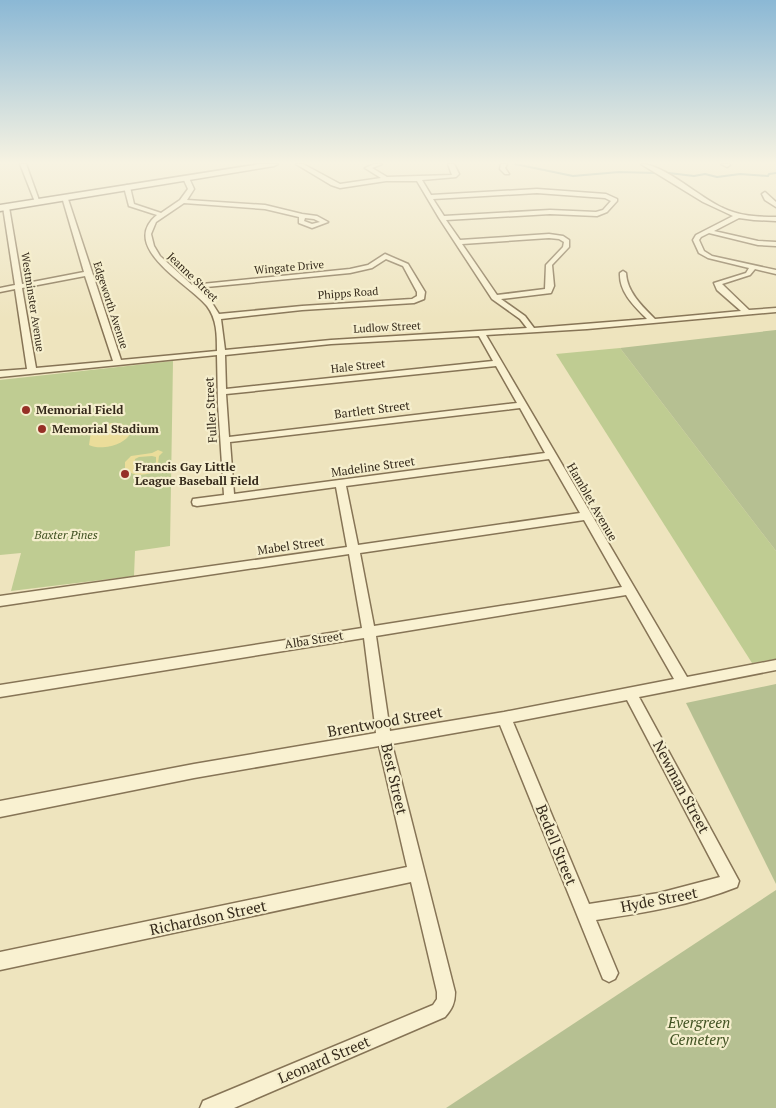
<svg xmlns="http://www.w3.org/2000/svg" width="776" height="1108" font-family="'PT Serif',serif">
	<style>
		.green { fill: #bfcc92 }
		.sand { fill: #ebdd9a; fill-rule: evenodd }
		.cemetery { fill: #b6c092 }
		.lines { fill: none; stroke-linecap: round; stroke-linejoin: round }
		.stream { stroke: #698d87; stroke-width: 2 }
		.minor-casing { stroke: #867456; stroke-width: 3 }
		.secondary-casing { stroke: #68553a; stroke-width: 3 }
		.minor { fill: #f9f1d1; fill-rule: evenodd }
		.secondary { fill: #f9f1d1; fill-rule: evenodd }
		.poi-dot { fill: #963026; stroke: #f5eecd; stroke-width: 2 }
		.labels { text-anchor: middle; stroke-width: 4.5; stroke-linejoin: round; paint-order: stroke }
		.far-street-label { font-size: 11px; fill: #352a1b; stroke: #f5eecd }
		.poi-label { font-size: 12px; font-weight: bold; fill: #352a1b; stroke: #f5eecd; text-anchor: start }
		.street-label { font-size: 12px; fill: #352a1b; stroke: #f5eecd }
		.park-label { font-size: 12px; font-style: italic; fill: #415222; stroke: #f5eecd }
		.near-street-label { font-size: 15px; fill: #352a1b; stroke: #f5eecd }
		.near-park-label { font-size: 15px; font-style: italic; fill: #415222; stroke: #f5eecd }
	</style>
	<rect width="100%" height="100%" fill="#eee4be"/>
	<g class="green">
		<polygon points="620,348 776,551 776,659 752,663 556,354"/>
		<polygon points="173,361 170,546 135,551 134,576 11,591 21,553 0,555 0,380"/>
	</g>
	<g class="sand">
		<path d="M111,423C119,423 128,424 131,432C126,445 101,451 89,445L91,432L98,427Z"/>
		<path d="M158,450L163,452L159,456L157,471C146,475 133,478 125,468V462L131,456L152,453ZM152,456L156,457V465C150,469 140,471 134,468L135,459L139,457Z"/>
	</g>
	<g class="cemetery">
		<polygon points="776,330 776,551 620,348"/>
		<polygon points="776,684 776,884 686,703"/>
		<polygon points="776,890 776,1108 446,1108"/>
	</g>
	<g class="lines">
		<g class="stream">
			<polyline points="515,164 573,176 619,172 657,173"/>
			<polyline points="669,173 694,176 705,174 717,177 740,174 768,176 769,174 776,173"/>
		</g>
		<defs>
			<g id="minor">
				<polygon points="20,164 26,164 40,203 35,202"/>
				<path d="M296,164H303L340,184L381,178L365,168L374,164H382L372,168L387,177L452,175L448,164H454L459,174L456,177L422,180L431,195L537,189L606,194L617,199V201L607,212L597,216L550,214L446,220L460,240L549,234L563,236L569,240V247L552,265L554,286L551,293L501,299L525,316L534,328L647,319C634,306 619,292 620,273L623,271L626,273C627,292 642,306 655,319L741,311L717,290L714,283L746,273L749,268L708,258L699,253L693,240L696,235L733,216L703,202L641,164C664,164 700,198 723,208C740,216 757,217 776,217V221L754,220L739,218L714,231L758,241L776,242V246L758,245L709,233L701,237L699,240L704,251L712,256L776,270V274L755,269L750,275L722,284L749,310L776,308V312L587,329L486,335L687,677L776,660V670L639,697L739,881L737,887C692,905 643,913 596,920L618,973L615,979L609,982L603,979L500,725L392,744L455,992C455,1003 452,1009 445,1017L234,1108H200L203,1101L433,1005L437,999V992L411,882L0,970V952L407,867L379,746L194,778L0,817V801L194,764L376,733L364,638L0,697V685L362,628L349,554L0,606V596L347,547L336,487L197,506L193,505L192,502L193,499L224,495L218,404L217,355L0,377V371L27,369L15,289L0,292V288L15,285L3,207L6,205L9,207L22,284L84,272L62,197L67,196L121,360L217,351C217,335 217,319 207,306C189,284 118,247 157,215L129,206L124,187L127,185L130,187L134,204L161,213L180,200L188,189L183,178L186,176L189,178L194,189L187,200L265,205L302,214L317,216L328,222L312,228L299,223V217L265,209L184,203L156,222L151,234L154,246L160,256L192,285L350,269L368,265L385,254L408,264L425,292L424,299L414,303L302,310L221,319L225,350L331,340L527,328L520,319L492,299L439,218L417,181H386L340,188L331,185ZM537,193L605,198L611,201L603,210L596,212L550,210L444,216L433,199ZM305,218L314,219L320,222L312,224L304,221ZM549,238L559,239L564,242L563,247L546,265L545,289L497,295L462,244ZM386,259L403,266L417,292V296L412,299L302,306L219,314L212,303L196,288L350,273L372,268ZM85,276L113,361L36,368L22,288ZM479,336L493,361L226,389L225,355L331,344ZM496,366L517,403L229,437L226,394ZM520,408L545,453L234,494L230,442ZM549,459L580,513L358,545L346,486ZM584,520L622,587L374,626L360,553ZM626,595L674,679L504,712L390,731L376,636ZM627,700L720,877L659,893L589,904L513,722Z"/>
				<polygon points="501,164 507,164 505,168 509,174 505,174 500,169"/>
				<polygon points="721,164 729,164 730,165 727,167"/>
				<polygon points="765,192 776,202 776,207 765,200 762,194"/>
			</g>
			<polygon id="secondary" points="260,164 278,164 274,166 0,211 0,205"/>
		</defs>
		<use href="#minor" class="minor-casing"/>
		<use href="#secondary" class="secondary-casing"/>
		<use href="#minor" class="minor"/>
		<use href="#secondary" class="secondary"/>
	</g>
	<linearGradient id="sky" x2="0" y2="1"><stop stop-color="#8bb8d5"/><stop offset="0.51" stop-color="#f7f3e2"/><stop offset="1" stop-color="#f7f3e2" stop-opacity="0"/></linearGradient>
	<rect width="776" height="319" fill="url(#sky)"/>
	<g class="poi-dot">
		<circle cx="26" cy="410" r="5"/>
		<circle cx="42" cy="429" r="5"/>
		<circle cx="125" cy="474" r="5"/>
	</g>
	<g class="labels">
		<g class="far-street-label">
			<text transform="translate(289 267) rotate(-5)" y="4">Wingate Drive</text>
			<text transform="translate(193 277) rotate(44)" y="4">Jeanne Street</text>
			<text transform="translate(348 293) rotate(-4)" y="4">Phipps Road</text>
			<text transform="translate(33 302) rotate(81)" y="4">Westminster Avenue</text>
			<text transform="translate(111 305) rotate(72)" y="4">Edgeworth Avenue</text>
			<text transform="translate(387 327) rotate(-3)" y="4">Ludlow Street</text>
			<text transform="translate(358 366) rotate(-6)" y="4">Hale Street</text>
		</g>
		<g class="poi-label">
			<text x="36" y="414">Memorial Field</text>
			<text x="52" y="433">Memorial Stadium</text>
			<text x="135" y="471">Francis Gay Little<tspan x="135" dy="14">League Baseball Field</tspan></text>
		</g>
		<g class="street-label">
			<text transform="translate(211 410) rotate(-93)" y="4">Fuller Street</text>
			<text transform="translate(372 410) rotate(-7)" y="4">Bartlett Street</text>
			<text transform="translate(373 467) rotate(-8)" y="4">Madeline Street</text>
			<text transform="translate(592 502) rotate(60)" y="4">Hamblet Avenue</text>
			<text transform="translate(291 546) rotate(-8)" y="4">Mabel Street</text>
			<text transform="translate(314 640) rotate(-9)" y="4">Alba Street</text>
		</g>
		<g class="park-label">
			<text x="66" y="539">Baxter Pines</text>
		</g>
		<g class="near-street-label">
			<text transform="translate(385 722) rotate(-10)" y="5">Brentwood Street</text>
			<text transform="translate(394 779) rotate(77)" y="5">Best Street</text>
			<text transform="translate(681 787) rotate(62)" y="5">Newman Street</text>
			<text transform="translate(556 845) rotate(68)" y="5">Bedell Street</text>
			<text transform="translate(659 900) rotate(-11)" y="5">Hyde Street</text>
			<text transform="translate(208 918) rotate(-12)" y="5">Richardson Street</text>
			<text transform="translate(324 1060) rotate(-23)" y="5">Leonard Street</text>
		</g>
		<g class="near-park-label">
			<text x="699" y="1028">Evergreen<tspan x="699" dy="17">Cemetery</tspan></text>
		</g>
	</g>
</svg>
